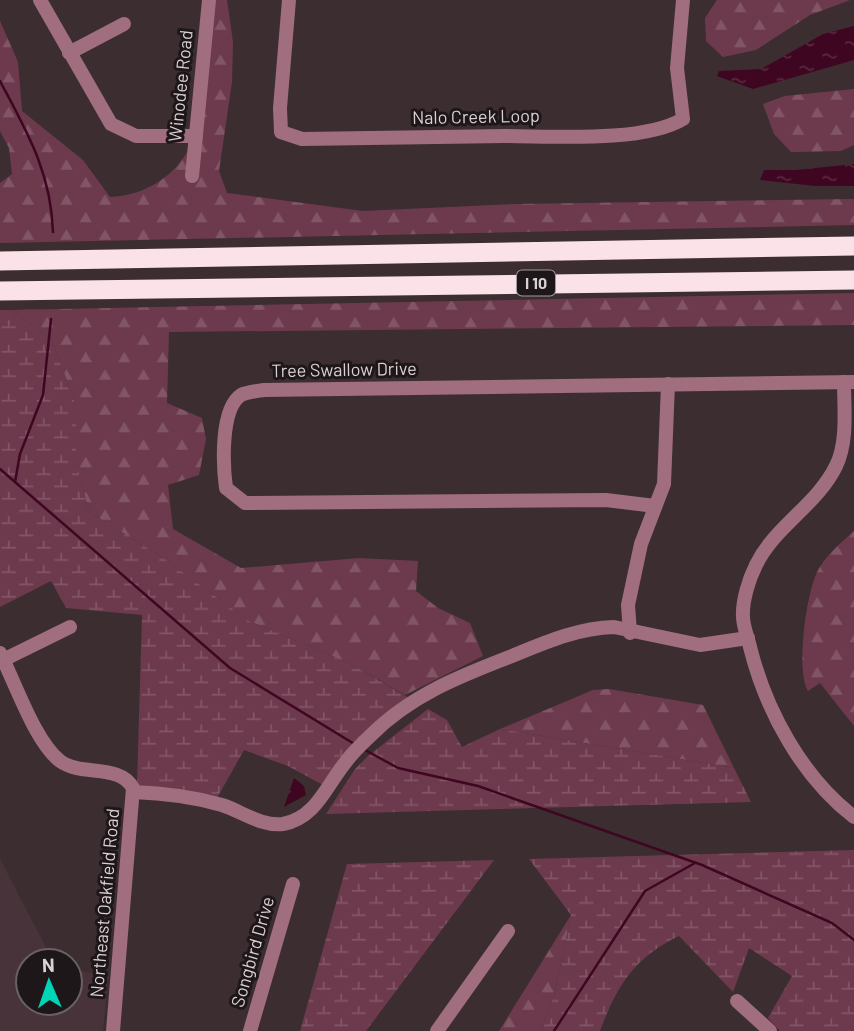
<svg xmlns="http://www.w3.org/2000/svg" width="854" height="1031" font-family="Barlow,sans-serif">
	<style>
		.built { fill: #49333b }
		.forest { fill: url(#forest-firs) }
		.wetland { fill: url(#wetland-marsh) }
		.water { fill: url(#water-ripples) }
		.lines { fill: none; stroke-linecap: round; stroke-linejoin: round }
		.stream { stroke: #3f0621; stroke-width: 2.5 }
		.minor { stroke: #a06e7e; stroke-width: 14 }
		.highway { stroke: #fbe2e9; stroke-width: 19 }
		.labels { text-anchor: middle; stroke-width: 6; stroke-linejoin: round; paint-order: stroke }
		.shield { fill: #1e1719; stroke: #a2999c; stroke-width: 2 }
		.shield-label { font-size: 16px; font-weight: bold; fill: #dbd1d4 }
		.street-label { font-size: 18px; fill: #dbd1d4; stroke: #1e1719 }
	</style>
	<defs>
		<pattern id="forest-firs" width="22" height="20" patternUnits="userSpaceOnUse" patternTransform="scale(1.75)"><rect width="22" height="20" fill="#6d3a4d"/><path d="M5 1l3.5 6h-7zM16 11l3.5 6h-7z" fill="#815566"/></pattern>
		<pattern id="wetland-marsh" width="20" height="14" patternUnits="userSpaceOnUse" patternTransform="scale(1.75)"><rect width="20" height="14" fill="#6d3a4d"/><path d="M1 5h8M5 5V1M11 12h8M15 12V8" fill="none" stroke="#815566"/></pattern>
		<pattern id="water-ripples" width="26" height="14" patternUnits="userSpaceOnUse" patternTransform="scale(1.75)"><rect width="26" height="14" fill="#3f0621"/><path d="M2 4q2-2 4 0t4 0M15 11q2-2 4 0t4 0" fill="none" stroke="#5a2940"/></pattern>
	</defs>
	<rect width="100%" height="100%" fill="#3c2d31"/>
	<polygon class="built" points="0,859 53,961 28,961 28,1003 70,1003 70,969 108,976 103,1031 0,1031"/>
	<g class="forest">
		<path d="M214,0H227L233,42L232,82L219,171L227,193L363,211L514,204L854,199V225L0,243V183L12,174L9,148L0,131V21L18,62L22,111L83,160L110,197C143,196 176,177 190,146L187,181L196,182Z"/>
		<polygon points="717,0 850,0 810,15 756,50 723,57 706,41 705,18"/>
		<polygon points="854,89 854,145 841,151 791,152 774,134 763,104 785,96"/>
		<polygon points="854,293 854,325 169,332 167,403 202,418 206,439 199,475 168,485 173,529 241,568 359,558 418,561 416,591 438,608 470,623 483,656 405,695 351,664 249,621 165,559 89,512 76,462 76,406 52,340 11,310"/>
		<path d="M854,531V726L820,683L808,691C796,669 806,596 817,572C824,557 842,542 854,531Z"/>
		<polygon points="609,689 703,705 734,768 500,729 593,690"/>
		<polygon points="571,915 554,996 540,1031 499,1031"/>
	</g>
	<g class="wetland">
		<polygon points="0,310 11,310 52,340 76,406 76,462 89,512 165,559 249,621 351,664 409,698 323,785 288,766 244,750 217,798 137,786 142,615 66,608 51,581 0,607"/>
		<polygon points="428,709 447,720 462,747 500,729 734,768 751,802 326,814 355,769 368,756"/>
		<path d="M854,850V1031H780L768,1018L792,976L749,948L733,992L679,936C635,957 617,985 600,1031H540L554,996L571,915L529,859Z"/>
		<polygon points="494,860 366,1031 300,1031 347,864"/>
	</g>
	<g class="water">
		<polygon points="854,26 854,60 753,89 717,76 719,71 761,69 823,34"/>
		<polygon points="854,164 854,186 815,186 760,180 764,170 796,170"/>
		<polygon points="294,778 304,786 306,795 284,807"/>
	</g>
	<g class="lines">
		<g class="stream">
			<path d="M0,81C27,132 51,172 53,232"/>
			<polyline points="0,469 230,668 356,745"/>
			<polyline points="15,482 20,454 43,395 51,319"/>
			<polyline points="365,750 398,768 478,786 702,865 832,923 854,940"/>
			<polyline points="554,1031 645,891 695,863"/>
		</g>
		<g class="minor">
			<polyline points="40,0 111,124 136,136 196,136"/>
			<path d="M289,0L280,108L281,132L302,139C370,138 437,137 505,136C552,136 643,143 683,119L677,68L683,0"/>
			<polyline points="69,53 124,24"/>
			<polyline points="192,176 209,0"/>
			<path d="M844,382C844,408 848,442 836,466C817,505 775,526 756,565C749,579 742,601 743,617C743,626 748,638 750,647C766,711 802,777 854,817"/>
			<path d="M655,506L606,500L245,503L226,488C223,466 220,409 241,395C247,392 258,391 264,390L854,382"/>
			<polyline points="630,633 628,605 641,544 664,484 668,384"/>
			<path d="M0,653C15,682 35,742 60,761C82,777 119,763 133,788L113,1031"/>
			<polyline points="3,660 70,627"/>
			<path d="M133,792C163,793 194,797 222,805C241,811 262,827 283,824C316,818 326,786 345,763C352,753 362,744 370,736C411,695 460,676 512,656C546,642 578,628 614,627L700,645L748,638"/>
			<polyline points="737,1001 770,1031"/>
			<polyline points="250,1031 293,884"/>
			<polyline points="437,1031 508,931"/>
		</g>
		<g class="highway">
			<polyline points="0,261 854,246"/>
			<polyline points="0,291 854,280"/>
		</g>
	</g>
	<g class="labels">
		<rect class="shield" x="517" y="270.5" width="38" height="25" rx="5"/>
		<g class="shield-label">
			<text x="536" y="289">I 10</text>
		</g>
		<g class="street-label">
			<text transform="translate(181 86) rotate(-84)" y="6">Winodee Road</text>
			<text transform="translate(476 117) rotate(-1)" y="6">Nalo Creek Loop</text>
			<text transform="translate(344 370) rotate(-1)" y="6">Tree Swallow Drive</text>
			<text transform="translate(105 903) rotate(-85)" y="6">Northeast Oakfield Road</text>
			<text transform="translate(253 952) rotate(-74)" y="6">Songbird Drive</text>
		</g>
	</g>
	<g transform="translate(49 982) rotate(358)"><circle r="33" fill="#1e1719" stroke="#6a6164" stroke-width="2"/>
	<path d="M0-5L12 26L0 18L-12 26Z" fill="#01d5b7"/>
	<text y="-10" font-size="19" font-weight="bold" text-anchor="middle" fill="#dbd1d4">N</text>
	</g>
</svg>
